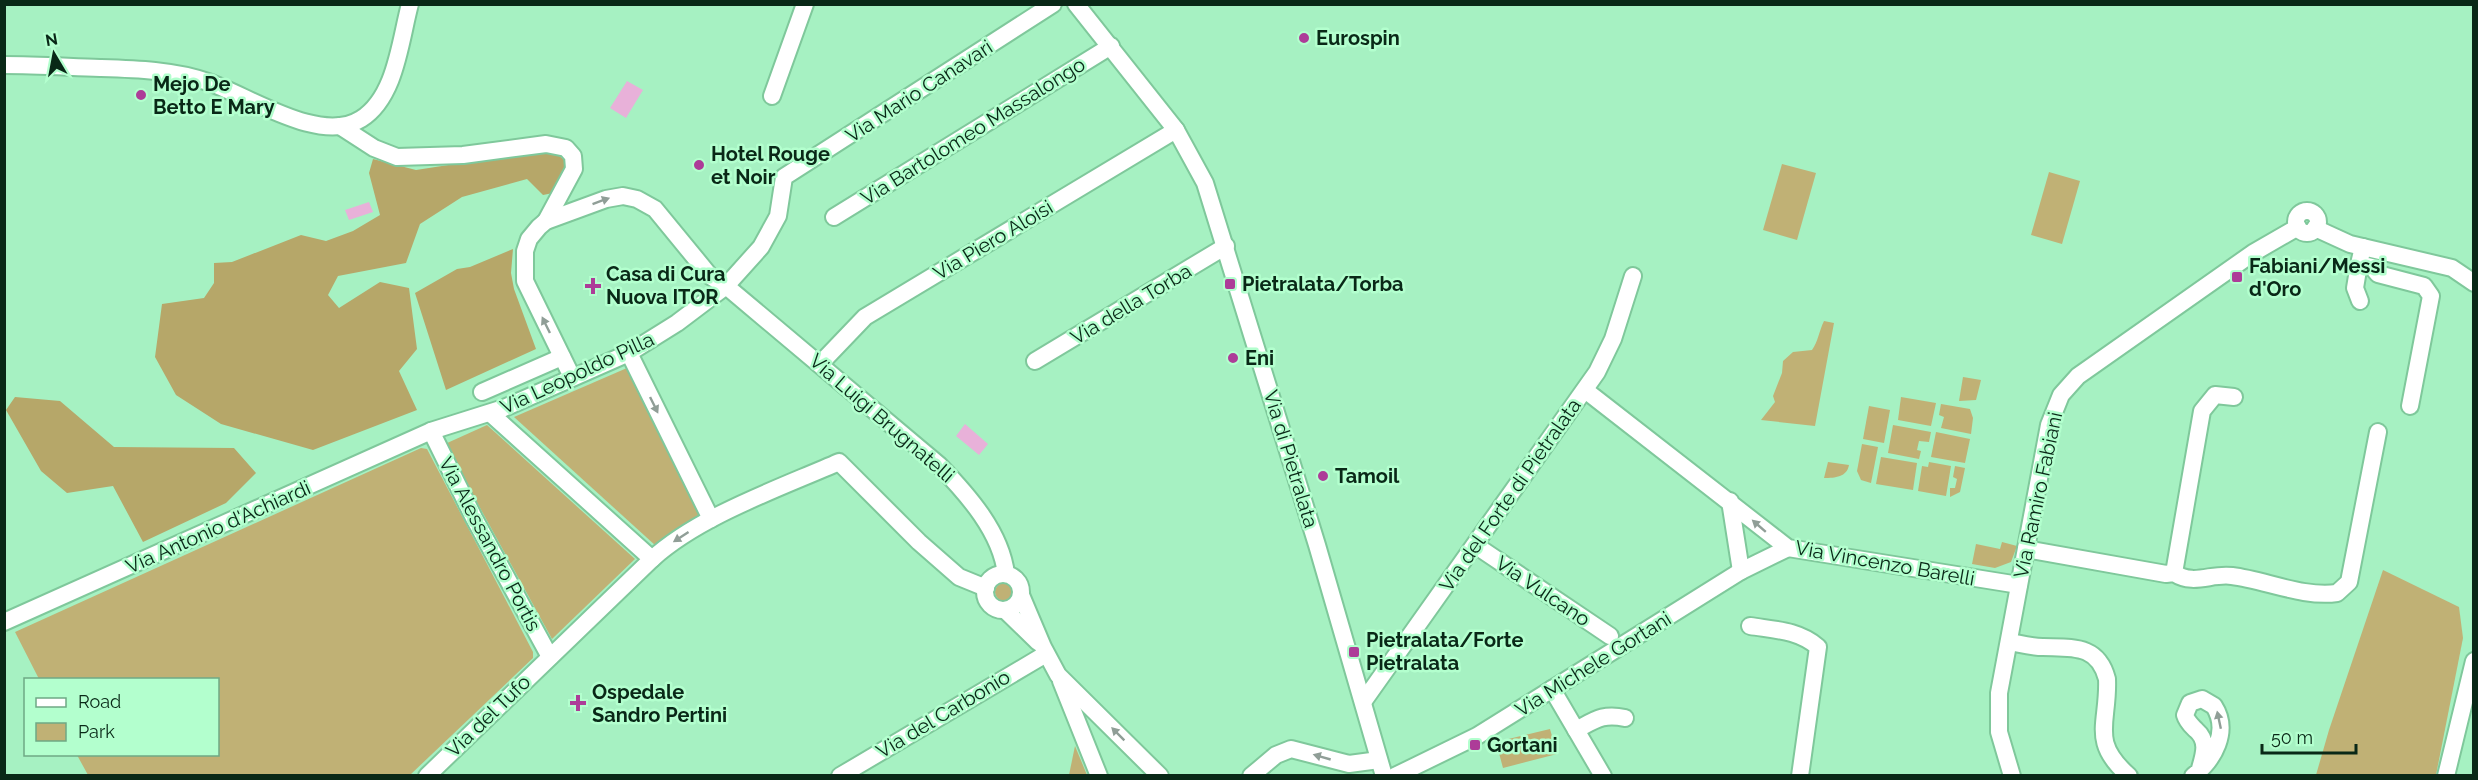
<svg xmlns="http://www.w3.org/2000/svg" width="2478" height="780" font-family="Raleway,sans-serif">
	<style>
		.green { fill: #c0b175 }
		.forest { fill: #b6a769 }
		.water { fill: #e8b1d9 }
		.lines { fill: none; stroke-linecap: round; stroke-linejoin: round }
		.minor-casing { stroke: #7fc89b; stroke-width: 20 }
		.minor { stroke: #fff; stroke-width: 16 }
		.oneway { fill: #909e97 }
		.poi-dot { fill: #ad3c98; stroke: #b3ffce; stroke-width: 2 }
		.labels { text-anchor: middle; stroke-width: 5; stroke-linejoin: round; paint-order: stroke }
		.poi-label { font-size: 20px; font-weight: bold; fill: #092817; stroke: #b3ffce; text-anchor: start }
		.street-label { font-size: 20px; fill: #092817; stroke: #b3ffce }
	</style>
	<rect width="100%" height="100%" fill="#a6f1c2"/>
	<g class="green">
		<polygon points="1782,164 1816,173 1797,240 1763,230"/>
		<polygon points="2049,172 2080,181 2062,244 2031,235"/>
		<path d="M1824,321L1834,323L1815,426L1761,420L1775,402L1773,396L1782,373L1783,361L1793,352L1812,350C1818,342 1819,331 1824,321Z"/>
		<polygon points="627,368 702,514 656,546 514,417"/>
		<polygon points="1963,377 1981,380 1976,400 1959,401"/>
		<polygon points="1901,397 1936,403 1931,426 1898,420"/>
		<polygon points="1941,404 1970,409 1973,418 1971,434 1941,428 1944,417 1939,415"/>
		<polygon points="1869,406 1890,410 1884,443 1863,439"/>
		<polygon points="487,425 635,559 552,639 445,444"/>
		<polygon points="1893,425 1931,432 1929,442 1919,441 1917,450 1921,451 1919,459 1888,453"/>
		<polygon points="1936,432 1970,439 1965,463 1931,457"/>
		<polygon points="1862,444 1878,447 1871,483 1861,480 1857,471"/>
		<polygon points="421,448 427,449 533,652 533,658 410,775 88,775 77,755 218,754 218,680 39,679 15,632"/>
		<polygon points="1881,457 1917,463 1913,490 1876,484"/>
		<path d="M1828,462L1849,465C1847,477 1835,478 1824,478Z"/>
		<polygon points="1929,462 1951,466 1946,496 1918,491 1922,466 1928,467"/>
		<polygon points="1955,466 1965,468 1960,492 1950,497 1950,488 1955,488 1957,479 1953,477"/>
		<polygon points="2002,542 2017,546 2011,562 1995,568 1972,564 1976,544 2000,549"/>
		<polygon points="2383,570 2459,607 2463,638 2436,775 2316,775 2329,730"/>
		<circle cx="1004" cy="592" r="9"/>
		<polygon points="1550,729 1557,754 1503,768 1496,742"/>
		<polygon points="1075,746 1087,775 1069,775"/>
	</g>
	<g class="forest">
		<polygon points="540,151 555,153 566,161 564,175 553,193 543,195 527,179 462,197 420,224 406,263 338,276 328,295 339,308 380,282 409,288 417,349 399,371 417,410 313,450 221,424 176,395 155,357 162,304 204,298 214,283 214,263 232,262 301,235 326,241 353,231 380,215 369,173 373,159 416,170"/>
		<polygon points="513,249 511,273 514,289 536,349 446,390 415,293 457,269 470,267"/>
		<polygon points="15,397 60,401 114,447 234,448 256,473 226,503 143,542 113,486 67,493 41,471 6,410"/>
	</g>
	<g class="water">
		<polygon points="627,81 643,90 626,118 610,108"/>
		<polygon points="369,202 373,212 349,220 345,210"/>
		<polygon points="965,424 988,444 979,455 956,436"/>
	</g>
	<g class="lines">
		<defs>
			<g id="minor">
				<polyline points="1076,4 1176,130 1205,183 1317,545 1384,776"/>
				<path d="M4,65C36,65 68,67 100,68C135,69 174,70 208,82C249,96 320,145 361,119C396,97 400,41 410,4"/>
				<polyline points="772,96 805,4"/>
				<polyline points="340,126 374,148 397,157 463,155 546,144 566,148 573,156 574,169 546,221"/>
				<circle cx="2307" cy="222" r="11"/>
				<polyline points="834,217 1111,46"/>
				<polyline points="2315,228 2350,244 2452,268 2474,283"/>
				<polyline points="2363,247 2359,264 2372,267 2378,274 2424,286 2431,296 2410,406"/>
				<polyline points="2359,264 2355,288 2360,301"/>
				<polyline points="629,353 711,519"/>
				<polyline points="1035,361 1226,246"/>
				<polyline points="820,364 865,317 1176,130"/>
				<path d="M572,377L525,281V251L529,239L539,227L546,221L606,199L623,196L637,199L655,209L710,276L726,286L939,465C968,495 1001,532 1006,574"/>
				<polyline points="1585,390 1788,548 2019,585"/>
				<polyline points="482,392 562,357"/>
				<polyline points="431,431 474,518 550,657"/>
				<polyline points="1730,501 1741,571"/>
				<polyline points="1475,545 1610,636"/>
				<path d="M2026,549L2166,574L2174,573C2194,586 2211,573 2232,576C2265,580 2304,598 2337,593L2349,582L2378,432"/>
				<path d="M652,559C699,516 780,488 839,462L919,542L959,577L986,588"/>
				<polyline points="2174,573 2202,411 2215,395 2234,397"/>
				<circle cx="1003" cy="592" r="18"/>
				<polyline points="1021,595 1043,647 1058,675 1160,776"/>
				<polyline points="1005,610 1038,642"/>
				<polyline points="4,622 431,431 504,408 629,353 677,323 726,286 761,247 778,216 784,177 1053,4"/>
				<path d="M1750,626C1775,630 1798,630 1818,647L1800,776"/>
				<path d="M2010,642C2021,644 2032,647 2043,647C2072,648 2098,644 2107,679C2109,723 2089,741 2129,776"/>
				<polyline points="1061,681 1099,776"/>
				<polyline points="1552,689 1603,776"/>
				<polyline points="1363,702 1597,372 1613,339 1633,276"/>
				<path d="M1576,730C1595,720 1603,713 1625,718"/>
				<polyline points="427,776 652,559 490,413"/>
				<polyline points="840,776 1046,654"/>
				<polyline points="1251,776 1276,755 1291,749 1349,764 1379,760"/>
				<polyline points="1395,776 1477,736 1741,571 1788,548"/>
				<polyline points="2012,776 1999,732 1999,693 2049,425 2061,395 2078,376 2253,253 2298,227"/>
				<path d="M2193,776C2214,760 2230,731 2214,706L2202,699L2190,703L2185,715C2187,722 2191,725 2196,730C2210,742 2203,757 2199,772"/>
				<polyline points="2446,776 2474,661"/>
			</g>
		</defs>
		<use href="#minor" class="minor-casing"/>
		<use href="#minor" class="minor"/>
	</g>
	<defs><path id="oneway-solid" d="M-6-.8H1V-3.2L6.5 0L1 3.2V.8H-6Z" transform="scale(1.5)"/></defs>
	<g class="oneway">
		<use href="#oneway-solid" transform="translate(601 201) rotate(-20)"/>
		<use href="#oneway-solid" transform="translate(546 325) rotate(-116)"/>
		<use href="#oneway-solid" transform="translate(654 405) rotate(64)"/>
		<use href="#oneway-solid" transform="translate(1759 526) rotate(-139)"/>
		<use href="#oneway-solid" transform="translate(681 537) rotate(147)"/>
		<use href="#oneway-solid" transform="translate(2219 720) rotate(-102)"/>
		<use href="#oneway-solid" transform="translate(1118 734) rotate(-135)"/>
		<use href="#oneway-solid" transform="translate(1322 757) rotate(-164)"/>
	</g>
	<g class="poi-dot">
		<circle cx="1304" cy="38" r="6"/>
		<circle cx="141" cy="95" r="6"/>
		<circle cx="699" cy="165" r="6"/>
		<rect x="2231" y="271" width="12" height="12" rx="3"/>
		<rect x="1224" y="278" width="12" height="12" rx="3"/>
		<path d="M590 277h6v6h6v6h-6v6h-6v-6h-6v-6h6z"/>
		<circle cx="1233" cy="358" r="6"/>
		<circle cx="1323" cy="476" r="6"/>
		<rect x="1348" y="646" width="12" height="12" rx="3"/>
		<path d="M575 694h6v6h6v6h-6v6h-6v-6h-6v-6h6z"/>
		<rect x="1469" y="739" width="12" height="12" rx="3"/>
	</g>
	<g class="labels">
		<g class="poi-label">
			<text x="1316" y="45">Eurospin</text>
			<text x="153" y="91">Mejo De<tspan x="153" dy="23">Betto E Mary</tspan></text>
			<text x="711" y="161">Hotel Rouge<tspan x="711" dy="23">et Noir</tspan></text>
			<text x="2249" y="273">Fabiani/Messi<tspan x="2249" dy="23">d'Oro</tspan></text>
			<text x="606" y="281">Casa di Cura<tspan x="606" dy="23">Nuova ITOR</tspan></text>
			<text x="1242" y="291">Pietralata/Torba</text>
			<text x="1245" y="365">Eni</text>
			<text x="1335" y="483">Tamoil</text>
			<text x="1366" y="647">Pietralata/Forte<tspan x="1366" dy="23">Pietralata</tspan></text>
			<text x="592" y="699">Ospedale<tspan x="592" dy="23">Sandro Pertini</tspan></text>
			<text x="1487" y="752">Gortani</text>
		</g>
		<g class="street-label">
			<text transform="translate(919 91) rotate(-33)" y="7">Via Mario Canavari</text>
			<text transform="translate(973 131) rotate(-32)" y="7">Via Bartolomeo Massalongo</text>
			<text transform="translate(993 240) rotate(-31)" y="7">Via Piero Aloisi</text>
			<text transform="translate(1131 304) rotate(-31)" y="7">Via della Torba</text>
			<text transform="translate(577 373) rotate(-25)" y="7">Via Leopoldo Pilla</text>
			<text transform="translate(882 418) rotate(41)" y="7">Via Luigi Brugnatelli</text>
			<text transform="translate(1291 459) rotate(73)" y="7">Via di Pietralata</text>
			<text transform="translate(1510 495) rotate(-55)" y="7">Via del Forte di Pietralata</text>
			<text transform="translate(2038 495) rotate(-78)" y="7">Via Ramiro Fabiani</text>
			<text transform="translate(218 527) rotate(-24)" y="7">Via Antonio d'Achiardi</text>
			<text transform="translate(490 544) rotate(62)" y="7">Via Alessandro Portis</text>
			<text transform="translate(1885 563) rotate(10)" y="7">Via Vincenzo Barelli</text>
			<text transform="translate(1543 591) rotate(34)" y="7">Via Vulcano</text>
			<text transform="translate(1593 664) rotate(-32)" y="7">Via Michele Gortani</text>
			<text transform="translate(943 714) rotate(-31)" y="7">Via del Carbonio</text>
			<text transform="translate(488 716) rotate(-44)" y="7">Via del Tufo</text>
		</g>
	</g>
	<rect width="2478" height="780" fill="none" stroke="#092817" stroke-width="12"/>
	<rect x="24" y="678" width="195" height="78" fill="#b3ffce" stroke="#6fa985" stroke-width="1.5"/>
	<rect x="36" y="698" width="30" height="9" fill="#ffffff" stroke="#6fa985" stroke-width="1.5"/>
	<text x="78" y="708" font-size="18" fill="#092817">Road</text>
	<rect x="36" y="723" width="30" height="18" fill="#c0b175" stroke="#6fa985" stroke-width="1.5"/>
	<text x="78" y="738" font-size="18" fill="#092817">Park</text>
	<g transform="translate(54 54) rotate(350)" stroke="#b3ffce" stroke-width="4.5" paint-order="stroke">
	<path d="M0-4.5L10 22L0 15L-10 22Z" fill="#092817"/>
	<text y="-9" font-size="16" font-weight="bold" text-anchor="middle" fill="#092817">N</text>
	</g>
	<path d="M2262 744v9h94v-9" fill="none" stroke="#092817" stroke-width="3"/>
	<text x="2271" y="744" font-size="18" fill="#092817" stroke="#b3ffce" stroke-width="4.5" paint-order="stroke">50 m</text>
</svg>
